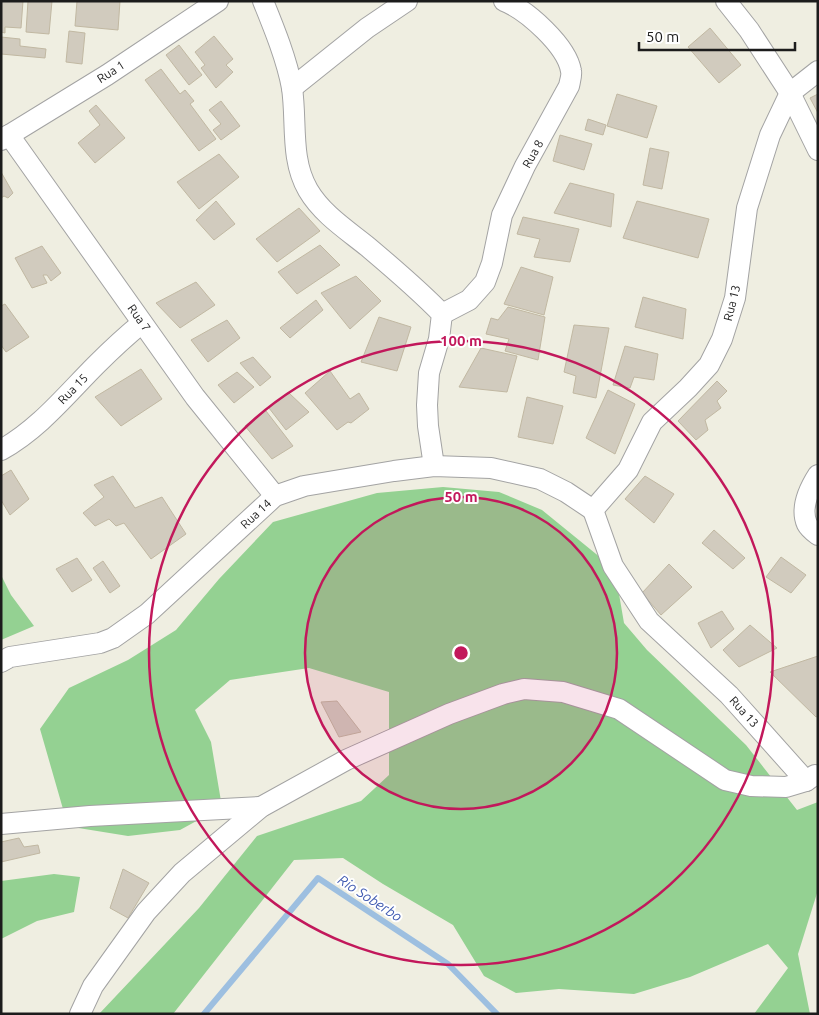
<svg xmlns="http://www.w3.org/2000/svg" width="819" height="1015" font-family="Ubuntu,sans-serif">
	<style>
		.forest { fill: #94d192 }
		.lines { fill: none; stroke-linecap: round; stroke-linejoin: round }
		.stream { stroke: #9dbfe0; stroke-width: 6 }
		.building { fill: #d1cbbe; stroke: #c1b8a2 }
		.street-casing { stroke: #a3a3a3; stroke-width: 22 }
		.street { stroke: #fff; stroke-width: 20 }
		.ring { fill: none; stroke: #c2185b; stroke-width: 2.5 }
		.labels { text-anchor: middle; stroke-width: 4; stroke-linejoin: round; paint-order: stroke }
		.street-label { font-size: 12px; fill: #1c1c1c; stroke: #fff }
		.water-label { font-size: 14px; font-style: italic; fill: #425cb2; stroke: #fff }
		.centre { fill: #c2185b; stroke: #fff; stroke-width: 2.5 }
		.ring-label { font-size: 15px; text-anchor: middle; font-weight: bold; fill: #c2185b; stroke: #fff; stroke-width: 4; stroke-linejoin: round; paint-order: stroke }
	</style>
	<rect width="100%" height="100%" fill="#efeee1"/>
	<g class="forest">
		<polygon points="443,487 499,492 542,510 601,558 619,594 624,623 647,650 746,745 797,810 818,802 818,890 798,954 810,1014 754,1014 788,968 768,944 690,977 634,994 559,989 516,993 484,976 453,925 383,884 343,858 294,860 173,1014 99,1014 199,908 257,836 361,801 389,775 389,692 309,668 230,680 195,710 211,742 222,807 180,830 128,836 66,826 63,809 40,729 69,688 128,660 176,630 219,579 273,522 377,493"/>
		<polygon points="1,575 11,595 34,626 1,640"/>
		<polygon points="54,874 80,877 74,912 37,921 1,939 1,881"/>
	</g>
	<g class="lines">
		<polyline class="stream" points="204,1014 318,878 448,964 497,1014"/>
	</g>
	<g class="building">
		<polygon points="1,1 23,1 21,28 5,27 5,33 1,32"/>
		<polygon points="28,1 52,1 49,34 26,32"/>
		<polygon points="77,1 120,1 118,30 75,26"/>
		<polygon points="710,28 741,65 719,83 688,47"/>
		<polygon points="69,31 85,33 82,64 66,62"/>
		<polygon points="214,36 233,59 226,65 233,72 216,88 201,68 205,65 195,52"/>
		<polygon points="1,37 20,39 20,46 46,49 45,58 1,54"/>
		<polygon points="179,45 202,75 189,85 166,55"/>
		<polygon points="161,69 180,94 185,90 194,101 190,104 216,139 199,151 145,80"/>
		<polygon points="617,94 657,106 647,138 607,126"/>
		<polygon points="818,94 818,113 810,98"/>
		<polygon points="221,101 240,126 221,140 213,130 221,124 209,110"/>
		<polygon points="96,105 125,138 95,163 78,143 100,125 89,111"/>
		<polygon points="588,119 606,125 603,135 585,130"/>
		<polygon points="560,135 592,144 584,170 553,161"/>
		<polygon points="650,148 669,152 662,189 643,185"/>
		<polygon points="219,154 239,177 199,209 177,182"/>
		<polygon points="1,172 13,193 8,198 4,196 1,198"/>
		<polygon points="570,183 614,194 611,227 554,213"/>
		<polygon points="216,201 235,224 214,240 196,220"/>
		<polygon points="637,201 709,219 698,258 623,238"/>
		<polygon points="299,208 320,231 277,262 256,239"/>
		<polygon points="523,217 579,229 570,262 534,257 540,239 517,234"/>
		<polygon points="320,245 340,265 297,294 278,272"/>
		<polygon points="42,246 61,273 51,281 47,275 43,275 47,283 32,288 15,258"/>
		<polygon points="521,267 553,277 544,315 504,304"/>
		<polygon points="356,276 381,301 350,329 321,293"/>
		<polygon points="196,282 215,305 180,328 156,303"/>
		<polygon points="643,297 686,309 683,339 635,327"/>
		<polygon points="316,300 323,310 290,338 280,328"/>
		<polygon points="5,304 29,337 6,352 1,345 1,306"/>
		<polygon points="508,307 545,317 538,360 505,351 509,339 486,334 491,318 498,320"/>
		<polygon points="379,317 411,327 397,371 361,362"/>
		<polygon points="227,320 240,338 208,362 191,340"/>
		<polygon points="574,325 609,328 596,398 573,393 576,376 564,372"/>
		<polygon points="625,346 658,354 654,380 634,377 630,388 613,385"/>
		<polygon points="481,348 517,356 507,392 459,387"/>
		<polygon points="253,357 271,377 260,386 240,363"/>
		<polygon points="141,369 162,399 121,426 95,397"/>
		<polygon points="330,371 350,399 359,393 369,409 351,423 348,422 337,430 305,393"/>
		<polygon points="237,372 254,387 234,403 218,385"/>
		<polygon points="717,381 727,391 717,401 721,408 705,420 708,430 696,440 678,421"/>
		<polygon points="608,390 635,404 615,454 586,438"/>
		<polygon points="289,393 309,412 286,430 269,408"/>
		<polygon points="527,397 563,406 553,444 518,437"/>
		<polygon points="266,411 293,446 272,459 245,426"/>
		<polygon points="11,470 29,499 10,515 1,500 1,476"/>
		<polygon points="113,476 135,508 162,497 186,534 151,559 124,523 116,526 109,519 95,526 83,513 104,497 94,485"/>
		<polygon points="645,476 674,494 654,523 625,499"/>
		<polygon points="714,530 745,558 733,569 702,543"/>
		<polygon points="781,557 806,575 791,593 766,577"/>
		<polygon points="77,558 92,580 72,592 56,569"/>
		<polygon points="103,561 120,586 110,593 93,568"/>
		<polygon points="669,564 692,587 661,615 642,593"/>
		<polygon points="722,611 734,629 711,648 698,623"/>
		<polygon points="750,625 777,648 739,667 723,650"/>
		<polygon points="818,656 818,716 816,717 770,672"/>
		<polygon points="337,701 361,732 339,737 321,702"/>
		<polygon points="19,838 24,847 38,845 40,853 1,862 1,842"/>
		<polygon points="123,869 149,883 128,918 110,908"/>
	</g>
	<g class="lines">
		<defs>
			<g id="street">
				<path d="M263,1C274,28 287,60 292,88C297,122 290,159 308,190C322,214 347,230 368,247C394,269 419,290 442,314L439,339L429,373L427,405L428,426L434,466"/>
				<polyline points="726,1 749,30 790,93 818,150"/>
				<polyline points="292,88 367,28 407,1"/>
				<polyline points="9,135 195,397 275,496"/>
				<polyline points="1,140 107,75 218,1"/>
				<path d="M442,314L469,300L485,282L492,263L502,215L525,166L569,86C570,81 572,75 571,71C567,46 527,10 504,1"/>
				<path d="M1,450C39,429 66,395 96,365C111,350 126,336 142,323"/>
				<path d="M818,475C809,489 800,508 807,524C809,528 814,532 818,535"/>
				<polyline points="593,510 613,566 649,621 729,695 806,781 815,775"/>
				<polyline points="1,662 10,657 100,643 113,638 147,614 275,496 304,486 394,471 434,466 491,468 540,479 566,492 593,510 628,470 652,422 688,388 709,365 722,339 735,298 747,208 770,135 790,93 818,71"/>
				<polyline points="1,824 90,816 261,807"/>
				<polyline points="80,1014 93,986 146,912 182,873 261,807 346,760 449,714 503,694 524,689 563,692 619,709 725,780 751,786 786,787 806,781"/>
			</g>
		</defs>
		<use href="#street" class="street-casing"/>
		<use href="#street" class="street"/>
	</g>
	<circle cx="461" cy="653" r="156" fill="#c2185b" fill-opacity=".12"/>
	<g class="ring">
		<circle cx="461" cy="653" r="156"/>
		<circle cx="461" cy="653" r="312"/>
	</g>
	<g class="labels">
		<g class="street-label">
			<text transform="translate(111 72) rotate(-33)" y="4">Rua 1</text>
			<text transform="translate(533 154) rotate(-61)" y="4">Rua 8</text>
			<text transform="translate(732 303) rotate(-76)" y="4">Rua 13</text>
			<text transform="translate(139 318) rotate(55)" y="4">Rua 7</text>
			<text transform="translate(73 389) rotate(-46)" y="4">Rua 15</text>
			<text transform="translate(256 514) rotate(-43)" y="4">Rua 14</text>
			<text transform="translate(744 712) rotate(48)" y="4">Rua 13</text>
		</g>
		<g class="water-label">
			<text transform="translate(370 898) rotate(33)" y="5">Rio Soberbo</text>
		</g>
	</g>
	<circle cx="461" cy="653" r="8" class="centre"/>
	<g class="ring-label">
		<text x="461" y="346">100 m</text>
		<text x="461" y="502">50 m</text>
	</g>
	<rect width="819" height="1015" fill="none" stroke="#1c1c1c" stroke-width="5"/>
	<path d="M639 42v8h156v-8" fill="none" stroke="#1c1c1c" stroke-width="2.5"/>
	<text x="646" y="42" font-size="15" fill="#1c1c1c" stroke="#ffffff" stroke-width="4" paint-order="stroke">50 m</text>
</svg>
